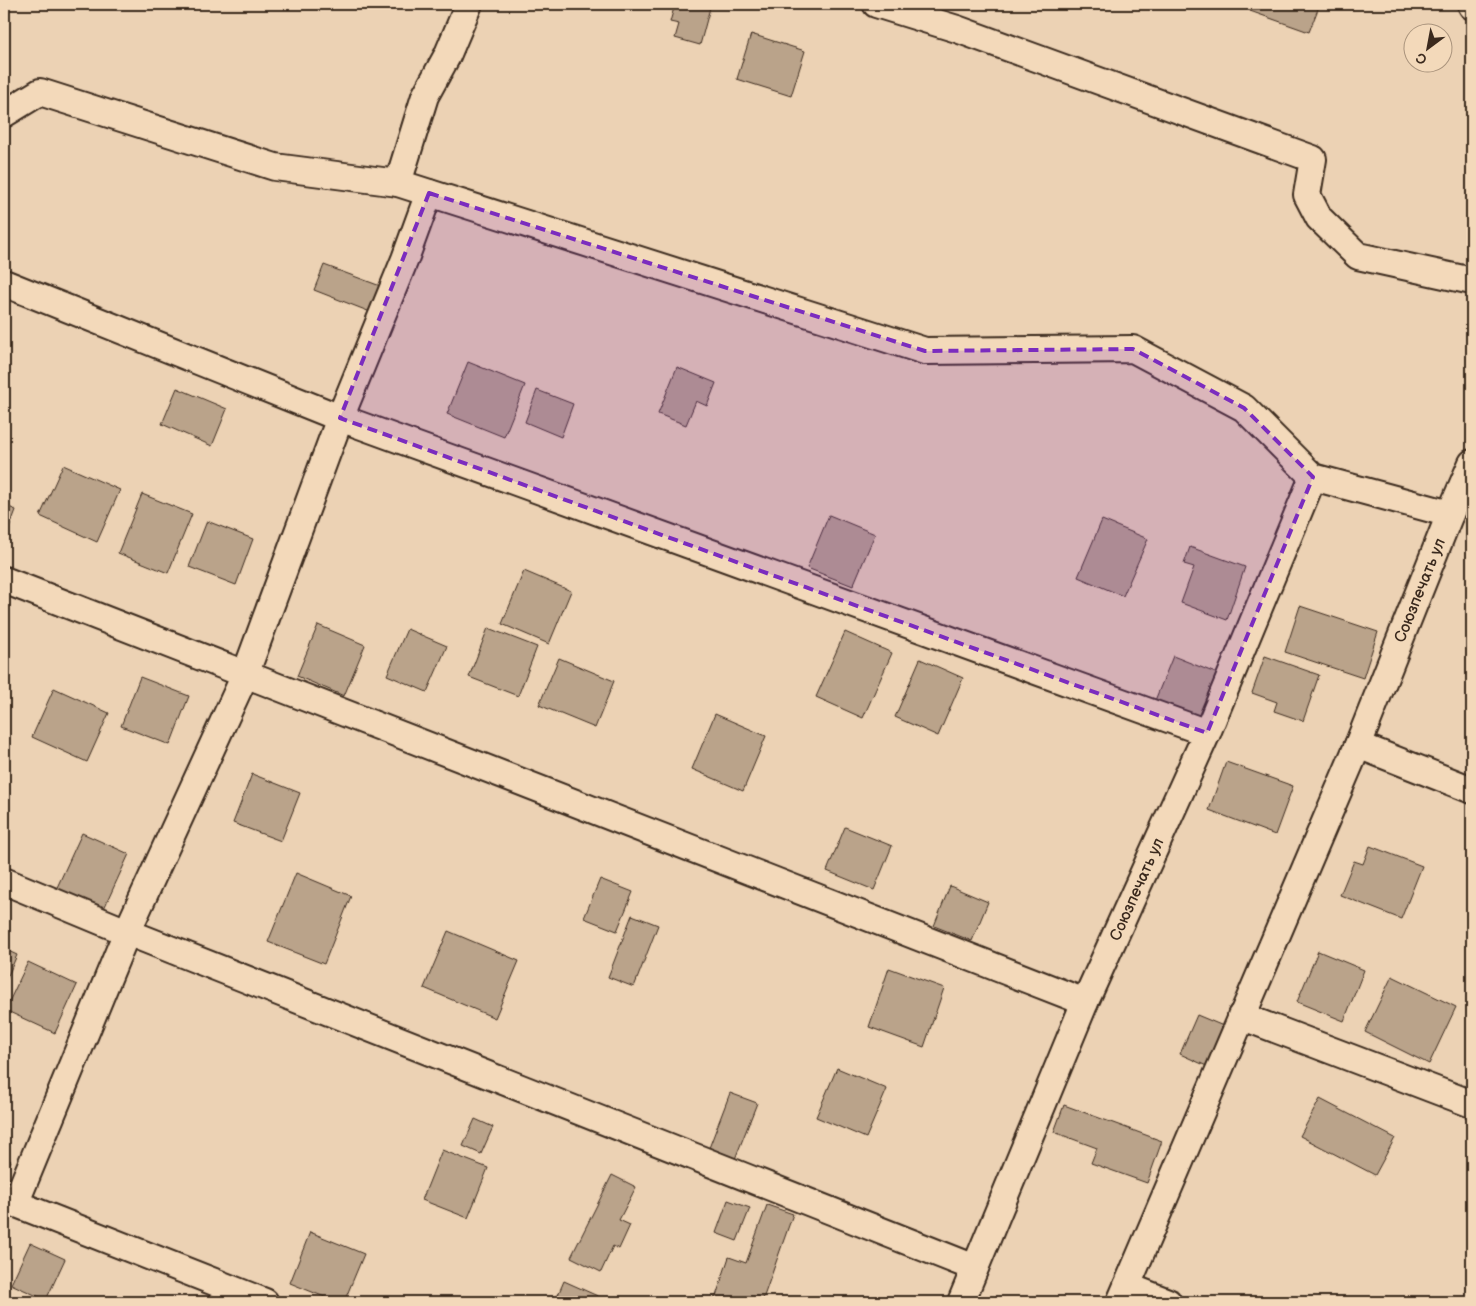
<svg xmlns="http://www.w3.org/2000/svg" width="1476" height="1306" font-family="'Balsamiq Sans',sans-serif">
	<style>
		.building { fill: #baa38a; stroke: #3b2a1e }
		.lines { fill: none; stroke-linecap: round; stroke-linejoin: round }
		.minor-casing { stroke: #3b2a1e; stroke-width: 30 }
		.minor { stroke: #f3d9ba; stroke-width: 26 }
		.marked { fill: #7b2cbf; fill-opacity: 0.2; stroke: #7b2cbf; stroke-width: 4; stroke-dasharray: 10 6; stroke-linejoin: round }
		.labels { text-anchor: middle; stroke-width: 4; stroke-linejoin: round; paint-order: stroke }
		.street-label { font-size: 16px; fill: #3b2a1e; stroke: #f3d9ba }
	</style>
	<rect width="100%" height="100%" fill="#ecd2b4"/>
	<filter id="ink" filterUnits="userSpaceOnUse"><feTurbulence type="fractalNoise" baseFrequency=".02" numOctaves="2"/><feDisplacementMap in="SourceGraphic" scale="10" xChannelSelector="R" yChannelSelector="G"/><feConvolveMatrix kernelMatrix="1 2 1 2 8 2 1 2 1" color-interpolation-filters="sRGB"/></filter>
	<g filter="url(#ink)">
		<g class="building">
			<polygon points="675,4 711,4 700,45 675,38 679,24 670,22"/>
			<polygon points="1253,4 1320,4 1309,32 1250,11"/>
			<polygon points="751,34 805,51 791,96 737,79"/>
			<polygon points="324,265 383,287 373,313 314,290"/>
			<polygon points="468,362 525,385 504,437 447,414"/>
			<polygon points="677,367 716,383 707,406 696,401 686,425 658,414"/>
			<polygon points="177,388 227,409 212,446 162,424"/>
			<polygon points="537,390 573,404 561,437 525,422"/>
			<polygon points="63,465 120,490 97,542 40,516"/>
			<polygon points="142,494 192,514 168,573 118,553"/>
			<polygon points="4,505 16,510 4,542"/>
			<polygon points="829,515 875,534 853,586 807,568"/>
			<polygon points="1102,520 1148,539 1123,596 1078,577"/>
			<polygon points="207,521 253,539 236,585 189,567"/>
			<polygon points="1190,547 1245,567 1227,620 1181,603 1194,567 1184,564"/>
			<polygon points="524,571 571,591 549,644 502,624"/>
			<polygon points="1300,606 1378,632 1363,678 1285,652"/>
			<polygon points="318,625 365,645 344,696 297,676"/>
			<polygon points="488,628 537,647 518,696 469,677"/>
			<polygon points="407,629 447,646 427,692 387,675"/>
			<polygon points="845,632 892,653 863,718 816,697"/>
			<polygon points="1173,656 1218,674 1199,721 1154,703"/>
			<polygon points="1265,656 1319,675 1303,721 1274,711 1277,702 1252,693"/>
			<polygon points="559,658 614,681 595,728 539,705"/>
			<polygon points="920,659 963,678 938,736 895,717"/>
			<polygon points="140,677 189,696 170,745 121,726"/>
			<polygon points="54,688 109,713 87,762 32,737"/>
			<polygon points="715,714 766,736 743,791 692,769"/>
			<polygon points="1226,762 1293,786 1275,835 1209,810"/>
			<polygon points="252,774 300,793 281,841 233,823"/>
			<polygon points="845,827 892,846 874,890 827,871"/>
			<polygon points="82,833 129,854 101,915 54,894"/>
			<polygon points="1370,846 1422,866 1401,919 1340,895 1354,861 1363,864"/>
			<polygon points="296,873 351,896 324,964 268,942"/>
			<polygon points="600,879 633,892 617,931 584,918"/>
			<polygon points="950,886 988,902 972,941 934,926"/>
			<polygon points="632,915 658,925 634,987 608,977"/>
			<polygon points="448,931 519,961 495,1018 424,988"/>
			<polygon points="4,949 17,955 4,985"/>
			<polygon points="1318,951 1364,970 1344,1021 1297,1002"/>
			<polygon points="28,962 77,985 55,1033 5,1010"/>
			<polygon points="889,968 944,988 924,1047 869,1027"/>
			<polygon points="1392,976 1456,1007 1429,1064 1365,1032"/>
			<polygon points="1197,1015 1228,1028 1211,1068 1180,1054"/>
			<polygon points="837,1068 887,1089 866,1138 816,1117"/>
			<polygon points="730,1093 757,1103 735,1159 709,1148"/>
			<polygon points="1320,1099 1395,1138 1375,1175 1300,1136"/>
			<polygon points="1064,1105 1162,1141 1147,1183 1091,1163 1097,1148 1054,1132"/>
			<polygon points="475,1119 493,1127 481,1154 463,1146"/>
			<polygon points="442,1150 488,1168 468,1218 422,1200"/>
			<polygon points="4,1157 11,1161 4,1176"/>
			<polygon points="612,1175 636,1187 619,1220 630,1225 619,1249 613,1246 601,1272 571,1257"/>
			<polygon points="728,1200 750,1208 737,1241 716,1233"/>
			<polygon points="767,1205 793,1214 762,1302 714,1302 729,1257 746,1263"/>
			<polygon points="310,1232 364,1254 344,1302 337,1302 290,1283"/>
			<polygon points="30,1243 65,1259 46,1300 11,1284"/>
			<polygon points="564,1281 602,1298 600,1302 555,1302"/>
		</g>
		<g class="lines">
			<defs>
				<g id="minor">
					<polyline points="876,4 957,29 1313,159 1307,195 1319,218 1358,256 1472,281"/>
					<polyline points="1471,4 1472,6"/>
					<polyline points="4,114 40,92 275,167 398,183 925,351 1133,349 1244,408 1313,477 1450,514"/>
					<polyline points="398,183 425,96 447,56 469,4"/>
					<polyline points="4,283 340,418 1207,733"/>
					<polyline points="4,580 1085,1002"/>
					<polyline points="1358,745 1472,790"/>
					<polyline points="4,881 127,932 975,1268"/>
					<polyline points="1241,1016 1472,1104"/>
					<polyline points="4,1199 265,1302"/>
					<polyline points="15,1204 127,932 245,675 340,418 405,259 429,193"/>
					<polyline points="1127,1286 1168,1302"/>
					<polyline points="961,1302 1085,1002 1207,733 1313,477"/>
					<polyline points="1120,1302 1358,745 1450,514 1472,463"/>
				</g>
			</defs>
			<use href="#minor" class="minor-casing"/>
			<use href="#minor" class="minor"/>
		</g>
	</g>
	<path class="marked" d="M429,193L925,351L1133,349L1244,408L1313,477L1207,733L340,418Z"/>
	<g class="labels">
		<g class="street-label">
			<text transform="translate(1419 590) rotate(-68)" y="6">Союзпечать ул</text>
			<text transform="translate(1136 889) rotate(-66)" y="6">Союзпечать ул</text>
		</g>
	</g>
	<rect width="1476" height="1306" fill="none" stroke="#f3d9ba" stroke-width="20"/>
	<rect x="10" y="10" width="1456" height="1286" fill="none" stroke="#3b2a1e" stroke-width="2" filter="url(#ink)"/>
	<g transform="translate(1428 48) rotate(212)"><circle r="24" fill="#f3d9ba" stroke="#a9937c"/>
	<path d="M0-4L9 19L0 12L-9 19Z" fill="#3b2a1e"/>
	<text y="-8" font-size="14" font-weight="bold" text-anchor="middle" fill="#3b2a1e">С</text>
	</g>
</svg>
